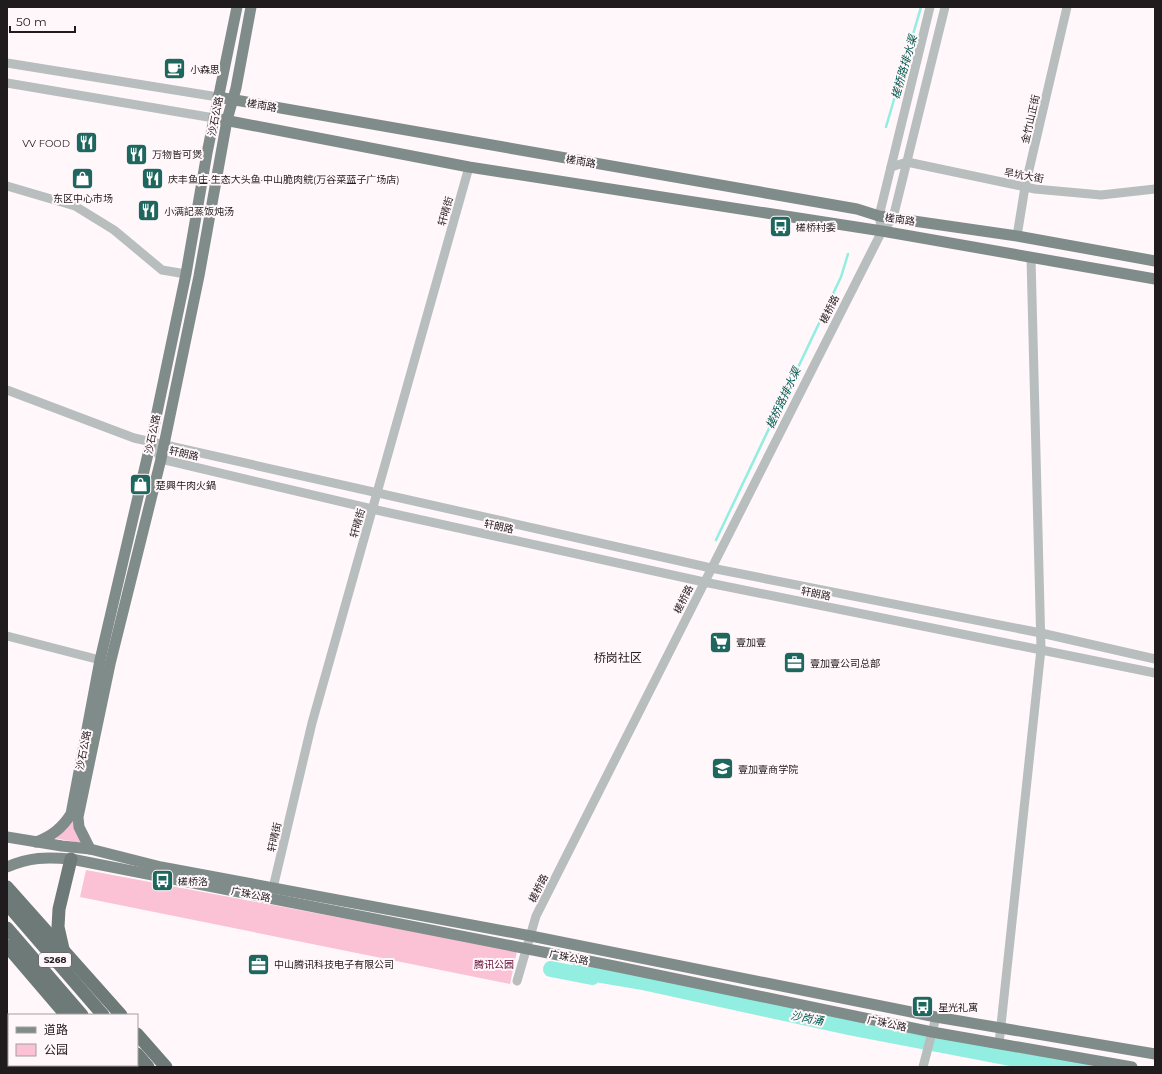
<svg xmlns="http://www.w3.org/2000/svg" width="1162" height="1074" font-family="Montserrat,'Noto Sans SC',sans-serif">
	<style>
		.green { fill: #fac2d4 }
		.water { fill: #91eee1 }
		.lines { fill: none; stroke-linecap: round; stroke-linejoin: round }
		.stream { stroke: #91eee1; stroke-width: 2.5 }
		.river { stroke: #91eee1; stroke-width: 16 }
		.minor { stroke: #b7bebd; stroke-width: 9 }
		.major { stroke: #808c8a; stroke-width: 11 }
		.highway { stroke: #6d7a77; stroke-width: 13 }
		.labels { text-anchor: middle; stroke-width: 4; stroke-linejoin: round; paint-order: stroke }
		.shield { fill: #fff7f9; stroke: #635d5f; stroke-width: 1 }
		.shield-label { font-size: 9px; font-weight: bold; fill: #201b1d }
		.poi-label { font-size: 10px; fill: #201b1d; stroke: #fff7f9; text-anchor: start }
		.street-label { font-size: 10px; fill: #201b1d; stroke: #fff7f9 }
		.park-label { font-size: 10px; fill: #610c35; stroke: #fff7f9 }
		.water-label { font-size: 11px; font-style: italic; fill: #01584f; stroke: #fff7f9 }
		.quarter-label { font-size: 12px; fill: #201b1d; stroke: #fff7f9 }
	</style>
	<rect width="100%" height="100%" fill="#fff7f9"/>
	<g class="green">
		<polygon points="71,815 81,843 80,843 54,838"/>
		<polygon points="86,870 517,951 510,984 80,897"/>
	</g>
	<polygon class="water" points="574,961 1103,1067 1015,1067 848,1035 642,990 571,978"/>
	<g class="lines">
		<g class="stream">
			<polyline points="886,127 921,7"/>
			<polyline points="716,540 841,277 848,254"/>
		</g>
		<polyline class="river" points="551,969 592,977"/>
		<g class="minor">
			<polyline points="7,63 218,97"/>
			<polyline points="7,83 214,118"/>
			<polyline points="891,167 907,162 1035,189 1101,195 1155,189"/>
			<polyline points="7,186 75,206 114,230 162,270 186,274"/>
			<polyline points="882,231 879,216 930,7"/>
			<polyline points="1017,236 1025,187 1067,7"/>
			<polyline points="7,390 134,438 711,568 1041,633 1155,659"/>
			<polyline points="151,441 161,459 372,509 704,582 1155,673"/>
			<polyline points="7,636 100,660"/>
			<polyline points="273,888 312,723 469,167"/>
			<polyline points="517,981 536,916 882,231 893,218 945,7"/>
			<polyline points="999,1044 1041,649 1031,258"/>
			<polyline points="923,1067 936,1017"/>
		</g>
		<g class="major">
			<polyline points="218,97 857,209 879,216 1017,236 1155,261"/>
			<polyline points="214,118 469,167 882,231 1155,279"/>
			<polyline points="7,837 62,846 90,849 161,867 531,936 936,1017 1155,1054"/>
			<path d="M36,842C52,836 62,828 71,814L100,660L151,441L186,274L207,153L237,7"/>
			<polyline points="90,849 79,827 78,817 110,664 161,459 199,276 227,120 236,88 251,7"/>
			<path d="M7,867C30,857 46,857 71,859L614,966L932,1032L1132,1067"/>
		</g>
		<g class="highway">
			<polyline points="7,887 121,1015"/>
			<polyline points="7,904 103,1015"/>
			<polyline points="7,928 82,1015"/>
			<polyline points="7,946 66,1015"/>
			<polyline points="63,949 58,927 59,909 71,859"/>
			<polyline points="137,1034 166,1067"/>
			<polyline points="137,1054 148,1067"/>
			<polyline points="108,1065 110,1067"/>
			<polyline points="125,1065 127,1067"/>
		</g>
	</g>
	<defs>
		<symbol id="cafe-square" viewBox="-11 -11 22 22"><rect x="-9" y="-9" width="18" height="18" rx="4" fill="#1d675e" stroke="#fff7f9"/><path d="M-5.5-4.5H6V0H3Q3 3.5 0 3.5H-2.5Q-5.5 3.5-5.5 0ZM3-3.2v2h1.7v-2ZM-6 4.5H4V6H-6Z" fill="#fff"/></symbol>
		<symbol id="restaurant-square" viewBox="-11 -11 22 22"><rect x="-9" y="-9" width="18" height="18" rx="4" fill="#1d675e" stroke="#fff7f9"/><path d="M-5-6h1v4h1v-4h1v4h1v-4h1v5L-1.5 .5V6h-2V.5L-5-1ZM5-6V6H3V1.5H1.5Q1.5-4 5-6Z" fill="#fff"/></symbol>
		<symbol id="shop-square" viewBox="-11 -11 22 22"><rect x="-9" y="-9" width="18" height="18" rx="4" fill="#1d675e" stroke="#fff7f9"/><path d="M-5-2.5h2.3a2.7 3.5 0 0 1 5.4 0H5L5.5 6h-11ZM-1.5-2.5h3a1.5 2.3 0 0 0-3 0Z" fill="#fff"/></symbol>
		<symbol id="bus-square" viewBox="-11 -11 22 22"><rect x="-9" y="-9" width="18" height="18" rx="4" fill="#1d675e" stroke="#fff7f9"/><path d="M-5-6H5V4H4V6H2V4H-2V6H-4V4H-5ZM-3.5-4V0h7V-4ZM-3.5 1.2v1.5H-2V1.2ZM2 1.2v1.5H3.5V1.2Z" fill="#fff"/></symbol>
		<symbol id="supermarket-square" viewBox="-11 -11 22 22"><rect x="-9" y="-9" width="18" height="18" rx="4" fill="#1d675e" stroke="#fff7f9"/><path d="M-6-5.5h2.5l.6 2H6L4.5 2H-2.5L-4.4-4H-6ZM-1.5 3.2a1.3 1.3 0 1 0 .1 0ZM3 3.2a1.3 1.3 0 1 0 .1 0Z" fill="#fff"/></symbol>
		<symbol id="office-square" viewBox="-11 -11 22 22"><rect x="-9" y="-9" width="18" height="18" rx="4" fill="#1d675e" stroke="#fff7f9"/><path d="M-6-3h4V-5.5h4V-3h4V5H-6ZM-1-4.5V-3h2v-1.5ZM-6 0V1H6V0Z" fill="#fff"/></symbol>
		<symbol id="university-square" viewBox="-11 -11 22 22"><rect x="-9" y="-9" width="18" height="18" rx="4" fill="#1d675e" stroke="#fff7f9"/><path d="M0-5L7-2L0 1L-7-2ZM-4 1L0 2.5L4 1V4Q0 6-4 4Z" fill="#fff"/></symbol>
	</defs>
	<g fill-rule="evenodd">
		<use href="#cafe-square" x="162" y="56" width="25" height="25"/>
		<use href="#restaurant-square" x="74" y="130" width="25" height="25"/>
		<use href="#restaurant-square" x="124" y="142" width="25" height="25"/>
		<use href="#shop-square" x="70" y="166" width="25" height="25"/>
		<use href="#restaurant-square" x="140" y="166" width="25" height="25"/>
		<use href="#restaurant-square" x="136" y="198" width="25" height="25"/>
		<use href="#bus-square" x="768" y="214" width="25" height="25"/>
		<use href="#shop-square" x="128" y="472" width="25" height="25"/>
		<use href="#supermarket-square" x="708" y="630" width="25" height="25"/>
		<use href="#office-square" x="782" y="650" width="25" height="25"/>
		<use href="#university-square" x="710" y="756" width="25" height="25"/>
		<use href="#bus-square" x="150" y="868" width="25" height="25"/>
		<use href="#office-square" x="246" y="952" width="25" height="25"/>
		<use href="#bus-square" x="910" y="994" width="25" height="25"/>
	</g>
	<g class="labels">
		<rect class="shield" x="39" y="953" width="32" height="14" rx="3"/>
		<g class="shield-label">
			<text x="55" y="963">S268</text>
		</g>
		<g class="poi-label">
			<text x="190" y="73">小森思</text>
			<text x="70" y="147" text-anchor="end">VV FOOD</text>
			<text x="152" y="158">万物皆可煲</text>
			<text x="168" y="183">庆丰鱼庄·生态大头鱼·中山脆肉鲩(万谷菜蓝子广场店)</text>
			<text x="83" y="202" text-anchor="middle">东区中心市场</text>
			<text x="164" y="215">小满記蒸饭炖汤</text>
			<text x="796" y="231">槎桥村委</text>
			<text x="156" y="489">楚興牛肉火鍋</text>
			<text x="736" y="646">壹加壹</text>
			<text x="810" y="667">壹加壹公司总部</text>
			<text x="738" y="773">壹加壹商学院</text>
			<text x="178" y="885">槎桥洛</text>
			<text x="274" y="968">中山腾讯科技电子有限公司</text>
			<text x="938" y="1011">星光礼寓</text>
		</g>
		<g class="street-label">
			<text transform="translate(262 105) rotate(10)" y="4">槎南路</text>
			<text transform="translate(215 116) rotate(-79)" y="4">沙石公路</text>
			<text transform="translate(1030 119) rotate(-77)" y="4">金竹山正街</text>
			<text transform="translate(581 161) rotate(10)" y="4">槎南路</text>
			<text transform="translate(1024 175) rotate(10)" y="4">旱坑大街</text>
			<text transform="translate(445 211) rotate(-74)" y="4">轩晴街</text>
			<text transform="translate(900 219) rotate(8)" y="4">槎南路</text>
			<text transform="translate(829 309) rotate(-63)" y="4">槎桥路</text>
			<text transform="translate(152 434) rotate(-78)" y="4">沙石公路</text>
			<text transform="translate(184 453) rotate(13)" y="4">轩朗路</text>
			<text transform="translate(357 523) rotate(-74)" y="4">轩晴街</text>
			<text transform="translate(499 526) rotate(12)" y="4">轩朗路</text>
			<text transform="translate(816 593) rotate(11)" y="4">轩朗路</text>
			<text transform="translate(683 599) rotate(-63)" y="4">槎桥路</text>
			<text transform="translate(83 750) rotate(-79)" y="4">沙石公路</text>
			<text transform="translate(274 837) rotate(-77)" y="4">轩晴街</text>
			<text transform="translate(538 888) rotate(-63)" y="4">槎桥路</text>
			<text transform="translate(251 894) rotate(11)" y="4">广珠公路</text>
			<text transform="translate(569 957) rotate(11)" y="4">广珠公路</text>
			<text transform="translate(887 1023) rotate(12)" y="4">广珠公路</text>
		</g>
		<g class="park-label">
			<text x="494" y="968">腾讯公园</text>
		</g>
		<g class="water-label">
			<text transform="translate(904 67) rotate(-74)" y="4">槎桥路排水渠</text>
			<text transform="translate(783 398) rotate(-65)" y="4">槎桥路排水渠</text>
			<text transform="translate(807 1018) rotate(11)" y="4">沙岗涌</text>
		</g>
		<g class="quarter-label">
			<text x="618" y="662">桥岗社区</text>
		</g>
	</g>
	<rect width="1162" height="1074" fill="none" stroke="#201b1d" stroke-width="16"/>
	<rect x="8" y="1014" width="130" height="52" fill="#fff7f9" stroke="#a69fa1"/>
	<rect x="16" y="1027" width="20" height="6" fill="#808c8a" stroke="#a69fa1"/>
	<text x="44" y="1034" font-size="12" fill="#201b1d">道路</text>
	<rect x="16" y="1044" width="20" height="12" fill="#fac2d4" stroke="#a69fa1"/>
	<text x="44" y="1054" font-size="12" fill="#201b1d">公园</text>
	<path d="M10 26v6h65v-6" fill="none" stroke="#201b1d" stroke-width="2"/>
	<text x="16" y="26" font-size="12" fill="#201b1d" stroke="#fff7f9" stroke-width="3" paint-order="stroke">50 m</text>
</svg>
